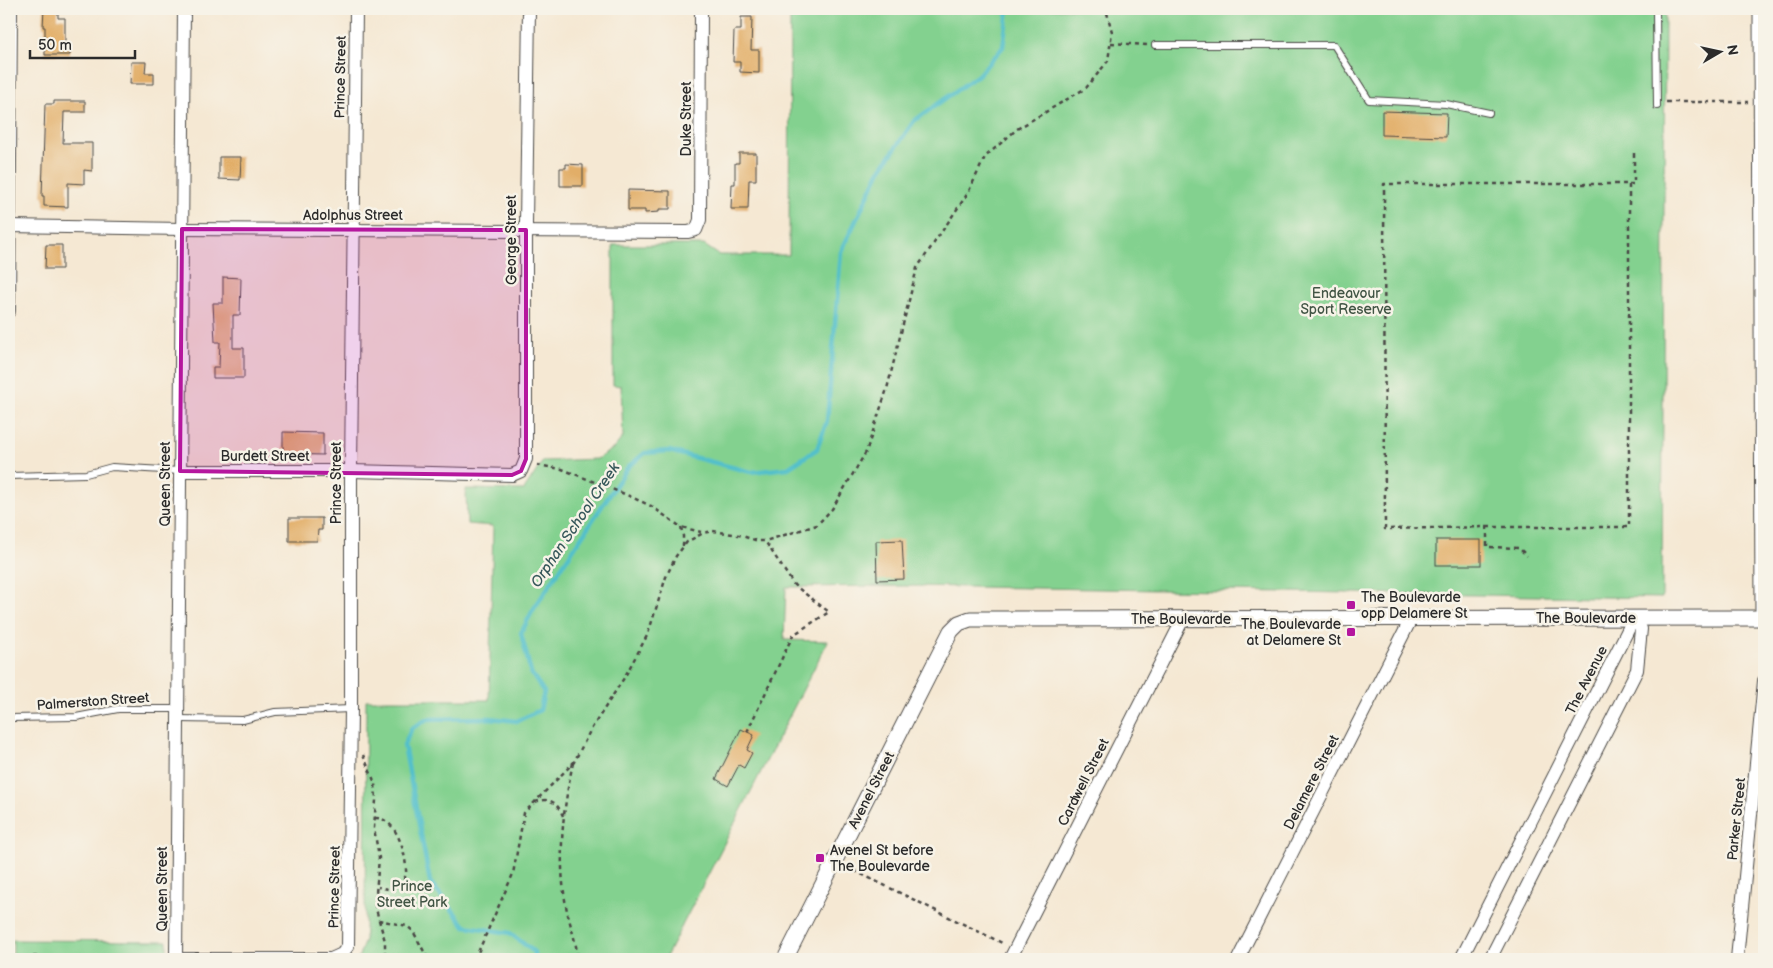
<svg xmlns="http://www.w3.org/2000/svg" width="1773" height="968" font-family="'Balsamiq Sans',sans-serif">
	<style>
		.green { fill: #83d18f; stroke: #577e5d }
		.lines { fill: none; stroke-linecap: round; stroke-linejoin: round }
		.stream { stroke: #53c0cb; stroke-width: 4.5 }
		.building { fill: #e2ae67 }
		.service-casing { stroke: #494744; stroke-width: 8 }
		.minor-casing { stroke: #494744; stroke-width: 14 }
		.tertiary-casing { stroke: #494744; stroke-width: 17 }
		.path { stroke: #494744; stroke-width: 2.5; stroke-dasharray: 4 4; stroke-linecap: butt }
		.service { stroke: #fff; stroke-width: 6 }
		.minor { stroke: #fff; stroke-width: 12 }
		.tertiary { stroke: #fff; stroke-width: 15 }
		.marked { fill: #b5179e; fill-opacity: 0.2; stroke: #b5179e; stroke-width: 4; stroke-linejoin: round }
		.poi-dot { fill: #b5179e; stroke: #f7f3e8; stroke-width: 2 }
		.labels { text-anchor: middle; stroke-width: 5; stroke-linejoin: round; paint-order: stroke }
		.street-label { font-size: 14px; fill: #2b2b2b; stroke: #f7f3e8 }
		.park-label { font-size: 14px; fill: #415444; stroke: #f7f3e8 }
		.poi-label { font-size: 14px; fill: #2b2b2b; stroke: #f7f3e8; text-anchor: start }
		.water-label { font-size: 15px; font-style: italic; fill: #37585b; stroke: #f7f3e8 }
	</style>
	<rect width="100%" height="100%" fill="#f7f3e8"/>
	<filter id="ink" filterUnits="userSpaceOnUse"><feTurbulence type="fractalNoise" baseFrequency=".02" numOctaves="2"/><feDisplacementMap in="SourceGraphic" scale="10" xChannelSelector="R" yChannelSelector="G"/><feConvolveMatrix kernelMatrix="1 2 1 2 8 2 1 2 1" color-interpolation-filters="sRGB"/></filter>
	<filter id="wash" filterUnits="userSpaceOnUse"><feTurbulence type="fractalNoise" baseFrequency=".0096" numOctaves="4" result="noise"/><feDisplacementMap in="SourceGraphic" scale="20" xChannelSelector="R" yChannelSelector="G"/><feGaussianBlur stdDeviation="1.12" result="paint"/><feColorMatrix in="noise" values="0 0 0 0 0 0 0 0 0 0 0 0 0 0 0 0 0 1.4 0 .05"/><feComposite in="paint" operator="in"/></filter>
	<g filter="url(#wash)">
		<rect width="100%" height="100%" fill="#f5e8d3"/>
		<g class="green">
			<polygon points="790,9 1665,9 1662,598 908,586 786,587 784,640 828,641 665,959 358,959 365,940 366,700 489,700 493,526 467,524 466,489 524,490 543,461 597,459 614,448 623,437 621,386 613,385 613,245 704,245 719,255 789,255"/>
			<polygon points="13,940 167,941 167,959 13,959"/>
		</g>
		<g class="lines">
			<polyline class="stream" points="534,959 534,952 510,933 465,926 430,882 404,745 412,728 428,719 489,718 517,721 540,710 544,692 531,673 521,633 533,610 628,467 645,453 669,451 751,472 788,468 817,449 827,421 841,252 879,172 914,121 978,75 1003,47 1008,9"/>
		</g>
		<g id="blocks">
			<g class="building">
				<polygon points="44,9 58,9 58,18 65,18 65,43 70,43 70,55 45,55 45,27 43,27"/>
				<polygon points="741,17 752,17 751,50 759,50 759,73 740,72 740,62 733,62 734,30 741,30"/>
				<polygon points="131,62 146,62 145,73 154,73 154,84 130,84"/>
				<polygon points="54,101 85,101 85,112 64,112 63,143 92,143 92,171 84,170 84,184 68,183 68,207 44,206 44,196 42,196 45,104 54,104"/>
				<polygon points="1382,111 1447,113 1446,137 1382,135"/>
				<polygon points="739,153 756,153 756,180 749,180 748,209 731,209 732,184 735,184 735,163 739,163"/>
				<polygon points="219,157 241,157 240,180 219,179"/>
				<polygon points="566,164 583,165 583,186 560,186 560,168 566,168"/>
				<polygon points="628,190 670,191 670,209 659,209 659,212 645,213 645,210 628,210"/>
				<polygon points="46,245 62,245 62,269 45,269"/>
				<polygon points="223,277 241,278 240,315 233,315 233,348 244,348 244,378 213,378 213,367 219,367 220,342 215,342 213,303 223,303"/>
				<polygon points="283,432 323,433 323,455 283,454"/>
				<polygon points="289,518 322,518 322,530 318,530 317,541 289,541"/>
				<polygon points="902,540 904,579 877,580 876,541"/>
				<rect x="1436" y="540" width="45" height="25"/>
				<polygon points="741,729 754,735 747,750 752,753 744,768 739,765 728,786 716,779"/>
			</g>
		</g>
	</g>
	<g filter="url(#ink)">
		<use href="#blocks" fill-opacity="0" stroke="#494744" stroke-width="1"/>
		<g class="lines">
			<defs>
				<g id="service">
					<polyline points="1656,9 1657,106"/>
					<polyline points="1155,45 1334,45 1369,100 1446,104 1489,113"/>
					<polyline points="9,476 86,474 112,467 180,471"/>
					<polyline points="9,718 76,717 118,709 178,709"/>
					<polyline points="178,719 243,720 275,712 351,709"/>
				</g>
				<g id="minor">
					<polyline points="9,226 182,229 688,232 696,230 700,220 701,9"/>
					<polyline points="9,311 11,9"/>
					<polyline points="180,471 351,471 512,475 521,471 526,459 526,223 529,9"/>
					<polyline points="176,959 331,959 342,954 348,946 351,709 351,471 356,9"/>
					<polyline points="176,959 184,9"/>
					<polyline points="1010,959 1183,619"/>
					<polyline points="1238,959 1411,619"/>
					<polyline points="1461,959 1634,618"/>
					<polyline points="1490,959 1637,670 1641,629 1634,618"/>
					<polyline points="1737,959 1764,681"/>
				</g>
				<g id="tertiary">
					<polyline points="1761,9 1763,618"/>
					<polyline points="785,959 951,631 959,623 970,619 1764,618"/>
				</g>
			</defs>
			<use href="#service" class="service-casing"/>
			<use href="#minor" class="minor-casing"/>
			<use href="#tertiary" class="tertiary-casing"/>
			<g class="path">
				<polyline points="1111,43 1147,45"/>
				<polyline points="1666,102 1748,102"/>
				<polyline points="1629,184 1634,184 1634,151"/>
				<polyline points="537,465 562,469 627,495 651,506 681,527 701,532"/>
				<polyline points="681,527 683,536 683,546"/>
				<polyline points="1487,527 1629,527 1629,184 1384,184 1385,529 1487,527 1487,547 1519,548 1527,556"/>
				<polyline points="747,732 793,635 829,612 794,585 765,541"/>
				<polyline points="363,755 375,783 376,800 374,828 379,858 375,905 379,920 407,926 413,931 428,959"/>
				<path d="M573,763C563,808 558,853 565,900C568,920 576,939 578,959"/>
				<path d="M535,802C550,797 557,802 563,816"/>
				<path d="M375,818C396,817 406,853 406,870C407,875 403,881 401,885L388,889L378,887"/>
				<polyline points="847,867 1004,944"/>
				<polyline points="379,920 385,941 385,959"/>
				<polyline points="9,956 165,959"/>
				<polyline points="452,959 454,959"/>
				<polyline points="475,959 513,874 524,813 574,762 590,731 624,678 648,634 666,577 676,556 687,542 703,533 713,531 739,535 758,541 765,541 817,525 832,509 866,452 887,389 917,268 968,193 985,157 1017,129 1086,88 1108,61 1112,32 1106,9"/>
			</g>
			<use href="#service" class="service"/>
			<use href="#minor" class="minor"/>
			<use href="#tertiary" class="tertiary"/>
		</g>
	</g>
	<path class="marked" d="M182,229L526,230V459L521,471L512,475L180,471Z"/>
	<g class="poi-dot">
		<rect x="1346" y="600" width="10" height="10" rx="2.5"/>
		<rect x="1346" y="627" width="10" height="10" rx="2.5"/>
		<rect x="815" y="853" width="10" height="10" rx="2.5"/>
	</g>
	<g class="labels">
		<g class="street-label">
			<text transform="translate(340 77) rotate(-89)" y="5">Prince Street</text>
			<text transform="translate(686 119) rotate(-90)" y="5">Duke Street</text>
			<text x="353" y="220">Adolphus Street</text>
			<text transform="translate(511 240) rotate(-90)" y="5">George Street</text>
			<text x="265" y="461">Burdett Street</text>
			<text transform="translate(336 483) rotate(-90)" y="5">Prince Street</text>
			<text transform="translate(165 484) rotate(-90)" y="5">Queen Street</text>
			<text x="1586" y="623">The Boulevarde</text>
			<text x="1181" y="624">The Boulevarde</text>
			<text transform="translate(1586 680) rotate(-63)" y="5">The Avenue</text>
			<text transform="translate(93 701) rotate(-4)" y="5">Palmerston Street</text>
			<text transform="translate(1083 782) rotate(-63)" y="5">Cardwell Street</text>
			<text transform="translate(1311 782) rotate(-63)" y="5">Delamere Street</text>
			<text transform="translate(871 790) rotate(-63)" y="5">Avenel Street</text>
			<text transform="translate(1736 819) rotate(-84)" y="5">Parker Street</text>
			<text transform="translate(334 887) rotate(-89)" y="5">Prince Street</text>
			<text transform="translate(162 889) rotate(-90)" y="5">Queen Street</text>
		</g>
		<g class="park-label">
			<text x="1346" y="298">Endeavour<tspan x="1346" dy="16">Sport Reserve</tspan></text>
			<text x="412" y="891">Prince<tspan x="412" dy="16">Street Park</tspan></text>
		</g>
		<g class="poi-label">
			<text x="1361" y="602">The Boulevarde<tspan x="1361" dy="16">opp Delamere St</tspan></text>
			<text x="1341" y="629" text-anchor="end">The Boulevarde<tspan x="1341" dy="16">at Delamere St</tspan></text>
			<text x="830" y="855">Avenel St before<tspan x="830" dy="16">The Boulevarde</tspan></text>
		</g>
		<g class="water-label">
			<text transform="translate(575 525) rotate(-56)" y="5">Orphan School Creek</text>
		</g>
	</g>
	<rect width="1773" height="968" fill="none" stroke="#f7f3e8" stroke-width="30"/>
	<g transform="translate(1720 52) rotate(81)" stroke="#f7f3e8" stroke-width="4" paint-order="stroke">
	<path d="M0-4L9 19L0 12L-9 19Z" fill="#2b2b2b"/>
	<text y="-8" font-size="14" font-weight="bold" text-anchor="middle" fill="#2b2b2b">N</text>
	</g>
	<path d="M30 50v8h105v-8" fill="none" stroke="#2b2b2b" stroke-width="2.5"/>
	<text x="38" y="50" font-size="15" fill="#2b2b2b" stroke="#f7f3e8" stroke-width="4" paint-order="stroke">50 m</text>
</svg>
